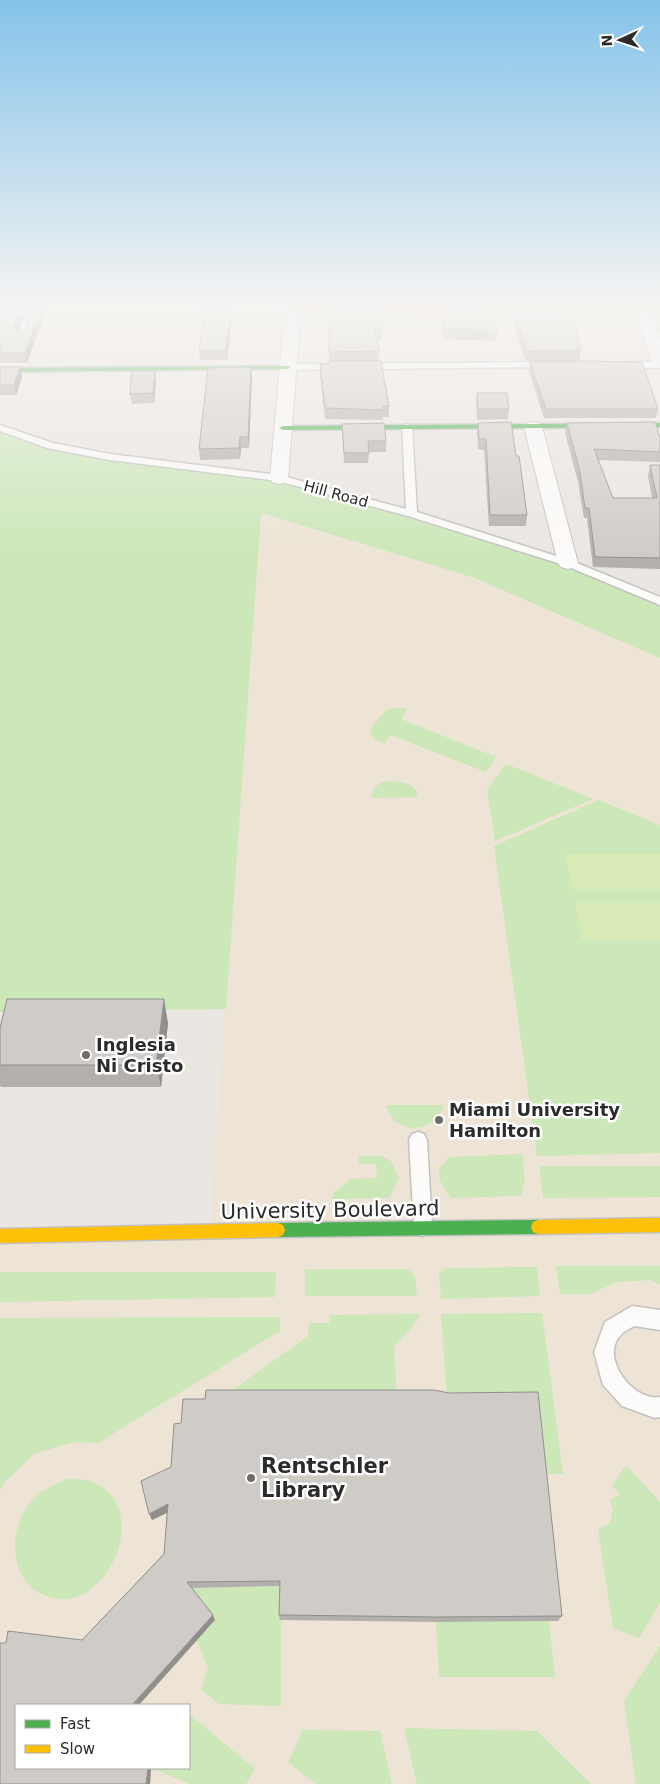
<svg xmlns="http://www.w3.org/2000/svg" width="660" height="1784" font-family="'DejaVu Sans',sans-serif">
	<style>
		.education { fill: #ede4d5; fill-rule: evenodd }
		.green { fill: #cce7b8 }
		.pitch { fill: #d8eab6 }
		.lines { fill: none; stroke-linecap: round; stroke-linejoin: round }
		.lane-casing { stroke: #c3c2c2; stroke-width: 3 }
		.street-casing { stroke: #c3c2c2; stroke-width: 2 }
		.fast-casing { stroke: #c3c2c2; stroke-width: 3 }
		.slow-casing { stroke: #c3c2c2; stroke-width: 3 }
		.lane { fill: #fcfbfa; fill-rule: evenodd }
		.street { fill: #fcfbfa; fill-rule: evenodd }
		.fast { fill: #4caf50; fill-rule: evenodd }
		.slow { fill: #ffc107; fill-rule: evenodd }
		.wall { fill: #b2afac }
		.shaded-wall { fill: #918f8c }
		.building { fill: #cfccc8; stroke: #918f8c }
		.poi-dot { fill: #6e6c6b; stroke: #fff; stroke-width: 2 }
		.labels { text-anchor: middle; stroke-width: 5; stroke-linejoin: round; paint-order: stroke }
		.far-street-label { font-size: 15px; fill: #2b2b2b; stroke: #fff }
		.poi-label { font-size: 18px; font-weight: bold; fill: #2b2b2b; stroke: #fff; text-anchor: start }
		.near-street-label { font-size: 21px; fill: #2b2b2b; stroke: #fff }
		.near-poi-label { font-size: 21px; font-weight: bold; fill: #2b2b2b; stroke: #fff; text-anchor: start }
	</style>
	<rect width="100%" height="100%" fill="#eae6e1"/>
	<path class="education" d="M260,513L472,577L660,658V1784H0V1236L210,1230ZM16,1705H189V1768H16Z"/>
	<g class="green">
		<polygon points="0,428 51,446 279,478 568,563 660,601 660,658 472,577 261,513 226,1009 0,1012"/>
		<polygon points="397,708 407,709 401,719 496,757 486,772 390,735 384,744 374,739 370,732 372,727 387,709"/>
		<polygon points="506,764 593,799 495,841 487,790"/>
		<path d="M390,781C402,782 417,783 418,797L371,798C373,786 378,783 390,781Z"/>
		<polygon points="599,800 660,825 660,1153 537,1156 494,846"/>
		<path d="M386,1105H443C437,1135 393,1136 386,1105Z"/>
		<polygon points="522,1154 525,1179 521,1196 451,1198 440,1181 439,1169 449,1157"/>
		<polygon points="359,1156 380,1156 391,1161 399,1177 389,1198 333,1199 333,1193 351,1179 377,1178 376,1164 359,1164"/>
		<polygon points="539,1166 660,1166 660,1197 543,1198"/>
		<polygon points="556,1266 660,1266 660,1284 651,1280 617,1282 590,1294 560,1294"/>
		<polygon points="537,1267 540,1296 441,1299 439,1274 446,1268"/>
		<polygon points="305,1269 408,1269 415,1276 417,1296 305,1296"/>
		<polygon points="0,1272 276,1272 275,1297 0,1302"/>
		<polygon points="542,1313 563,1474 543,1474 447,1400 441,1314"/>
		<polygon points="419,1314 417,1321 394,1347 397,1398 223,1397 308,1336 309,1323 329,1323 330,1315"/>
		<polygon points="280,1317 280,1331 98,1443 74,1442 34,1454 6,1481 0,1490 0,1318"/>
		<polygon points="626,1465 660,1502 660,1603 639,1638 613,1628 598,1530 610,1523 613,1510 610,1500 620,1494 612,1486"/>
		<path d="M68,1479C74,1479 81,1479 87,1480C161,1501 103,1629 40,1593C6,1574 9,1522 35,1498C45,1488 55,1484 68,1479Z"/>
		<polygon points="281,1586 281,1706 219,1704 201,1690 208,1668 197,1640 189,1588"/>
		<polygon points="549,1621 555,1677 439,1677 436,1622"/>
		<polygon points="660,1646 660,1784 636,1784 624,1701"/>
		<polygon points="189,1714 255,1769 246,1784 189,1784 157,1770 109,1771 109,1768 189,1768"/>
		<polygon points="404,1728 537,1731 591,1784 417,1784"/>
		<polygon points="303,1730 380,1731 392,1784 316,1784 288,1762"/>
	</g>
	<g class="pitch">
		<polygon points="565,854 660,854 660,889 572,889"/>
		<polygon points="575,903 660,903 660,940 582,940"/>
	</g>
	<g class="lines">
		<defs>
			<g id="lane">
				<polygon points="28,309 36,309 25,338 18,340 17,338"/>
				<polygon points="549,362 552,363 552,367 288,370 283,367 288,364"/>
				<polygon points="660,362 660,368 624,368 619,365 624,362"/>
				<polygon points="407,424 412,427 417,512 572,561 660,597 660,605 564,565 408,516 278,481 110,460 47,448 0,431 0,425 53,443 110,454 279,475 406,509 402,427"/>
				<polygon points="418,1132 424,1134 427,1140 432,1227 430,1233 423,1236 416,1233 414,1227 409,1140 412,1134"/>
				<path d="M632,1306L660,1310V1330L634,1326C630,1329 624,1331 621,1335C599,1356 633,1402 660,1397V1417L655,1418L622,1406L603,1385L594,1352L605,1322Z"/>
			</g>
			<g id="street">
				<polygon points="285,309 301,309 288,478 286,482 279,484 272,482 270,478"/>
				<polygon points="633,309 649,309 660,339 660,366 654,364 652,361"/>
				<polygon points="533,422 539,423 542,427 578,563 575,567 568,569 561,567 558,563 524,427 527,423"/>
			</g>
			<g id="fast">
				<polygon points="496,309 660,309 660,312 494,312 493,311"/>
				<polygon points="290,366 290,368 288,369 0,372 0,368"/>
				<polygon points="660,423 660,427 283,430 279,428 283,426"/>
				<polygon points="538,1220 543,1222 545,1227 543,1232 538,1234 278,1237 273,1235 271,1230 273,1225 278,1223"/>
			</g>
			<g id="slow">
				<polygon points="289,309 496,309 499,311 496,313 292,311"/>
				<polygon points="660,1218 660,1232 538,1234 533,1232 531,1227 533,1222 538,1220"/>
				<polygon points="278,1223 283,1225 285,1230 283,1235 278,1237 0,1243 0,1229"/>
			</g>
		</defs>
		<use href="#lane" class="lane-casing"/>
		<use href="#street" class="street-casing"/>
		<use href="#fast" class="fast-casing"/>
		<use href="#slow" class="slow-casing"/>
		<use href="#lane" class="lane"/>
		<use href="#street" class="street"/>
		<use href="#fast" class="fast"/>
		<use href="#slow" class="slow"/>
	</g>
	<g class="wall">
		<polygon points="0,309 27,309 17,332 25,329 33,309 46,309 27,363 0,363"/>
		<polygon points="231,309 232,315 227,360 200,360 199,350"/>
		<polygon points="329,309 382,330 382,340 377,340 379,351 379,361 389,406 389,417 383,417 383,420 325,419 320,375 320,364 329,364"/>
		<polygon points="442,309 497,331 496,341 443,339 441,318"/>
		<polygon points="515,316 581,350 579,361 526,361 514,326"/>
		<polygon points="530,362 658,409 656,418 544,418 529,371"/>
		<polygon points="0,367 22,377 16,395 0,395"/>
		<polygon points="251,367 252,377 249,448 241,448 240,459 200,460 199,449"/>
		<polygon points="156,381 154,403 132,404 130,394"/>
		<polygon points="477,393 509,409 508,419 477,420 476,404"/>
		<polygon points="478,423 516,456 527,515 526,526 489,526 484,450 478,449 477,433"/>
		<polygon points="567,423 660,437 660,462 598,460 613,498 652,498 648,476 650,465 660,465 660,569 593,567 587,518 584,518 578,482 565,433"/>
		<polygon points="342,424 386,441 386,452 369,452 368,463 344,463"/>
		<polygon points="168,1023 161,1087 1,1087 0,1085 0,1028"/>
		<polygon points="141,1481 562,1616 558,1621 436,1622 280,1620 279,1615 280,1586 191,1588 215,1620 16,1768 151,1768 150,1784 0,1784 6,1643 82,1640 164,1554 167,1512 152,1520"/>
	</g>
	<g class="shaded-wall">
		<polygon points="21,309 27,309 15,337 13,328"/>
		<polygon points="41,309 46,309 27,363 25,353"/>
		<polygon points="231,309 232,315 227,360 226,350"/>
		<polygon points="20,367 22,377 16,395 14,385"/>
		<polygon points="251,367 252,377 249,448 248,437"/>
		<polygon points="155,371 156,381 154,403 153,393"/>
		<polygon points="240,437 241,448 240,459 239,448"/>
		<polygon points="164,999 168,1023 161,1087 156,1065"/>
		<polygon points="168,1504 171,1511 152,1520 149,1514"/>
		<polygon points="213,1615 215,1620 139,1705 132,1705"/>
		<polygon points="148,1768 151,1768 150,1784 146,1784"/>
	</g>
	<g class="building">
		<polygon points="0,309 21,309 13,328 17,332 25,329 33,309 41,309 25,353 0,353"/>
		<polygon points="205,309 231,309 226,350 199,350"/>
		<polygon points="329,309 382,309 382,330 375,330 379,351 329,352"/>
		<polygon points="442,309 490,309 497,331 444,329"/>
		<polygon points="515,316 572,317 581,350 527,351"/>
		<polygon points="329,361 381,361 389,406 383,406 383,410 325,408 320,364 329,364"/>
		<polygon points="584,361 642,362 658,409 546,409 530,362"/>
		<polygon points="0,367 20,367 14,385 0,385"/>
		<polygon points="251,367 248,437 240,437 239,448 199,449 208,368"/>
		<polygon points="132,371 155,371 153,393 130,394"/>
		<polygon points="477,393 507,393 509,409 478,409"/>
		<polygon points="511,422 516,456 519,456 527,515 490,515 486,439 479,439 478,423"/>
		<polygon points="655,422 660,437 660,452 594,449 613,498 657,498 650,465 660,465 660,558 595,557 589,508 585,508 580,472 567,423"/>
		<polygon points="384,423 386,441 368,441 369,453 344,453 342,424"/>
		<polygon points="7,999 164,999 156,1065 0,1065 0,1028"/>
		<polygon points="206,1390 434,1390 449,1393 538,1392 562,1616 438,1617 279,1615 280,1581 187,1582 213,1615 132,1705 16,1705 16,1768 148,1768 146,1784 0,1784 0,1643 6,1643 8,1631 82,1640 164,1554 168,1504 149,1514 141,1481 171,1467 174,1424 181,1423 183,1399 205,1399"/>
	</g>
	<linearGradient id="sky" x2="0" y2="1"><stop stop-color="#85c3ea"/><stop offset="0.55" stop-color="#f6f4f2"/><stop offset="1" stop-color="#f6f4f2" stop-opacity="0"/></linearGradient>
	<rect width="660" height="558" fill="url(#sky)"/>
	<g class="poi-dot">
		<circle cx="86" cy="1055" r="5"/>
		<circle cx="439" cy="1120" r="5"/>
		<circle cx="251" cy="1478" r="5"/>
	</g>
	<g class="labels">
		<g class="far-street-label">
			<text transform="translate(336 494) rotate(15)" y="5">Hill Road</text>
		</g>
		<g class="poi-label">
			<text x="96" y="1051">Inglesia<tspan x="96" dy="21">Ni Cristo</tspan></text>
			<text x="449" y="1116">Miami University<tspan x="449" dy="21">Hamilton</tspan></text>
		</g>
		<g class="near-street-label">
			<text transform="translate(330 1210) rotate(-1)" y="7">University Boulevard</text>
		</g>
		<g class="near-poi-label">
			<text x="261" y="1473">Rentschler<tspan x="261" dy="24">Library</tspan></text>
		</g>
	</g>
	<rect x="15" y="1704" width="175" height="65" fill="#ffffff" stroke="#aaaaaa"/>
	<rect x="25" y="1720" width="25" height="8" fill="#4caf50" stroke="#aaaaaa"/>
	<text x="60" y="1729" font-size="15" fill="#2b2b2b">Fast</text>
	<rect x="25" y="1745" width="25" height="8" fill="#ffc107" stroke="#aaaaaa"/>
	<text x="60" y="1754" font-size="15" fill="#2b2b2b">Slow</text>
	<g transform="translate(620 40) rotate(267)" stroke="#ffffff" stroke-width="4" paint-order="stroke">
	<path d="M0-4L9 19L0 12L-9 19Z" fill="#2b2b2b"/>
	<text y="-8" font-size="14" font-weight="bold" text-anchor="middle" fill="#2b2b2b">N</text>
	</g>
</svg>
